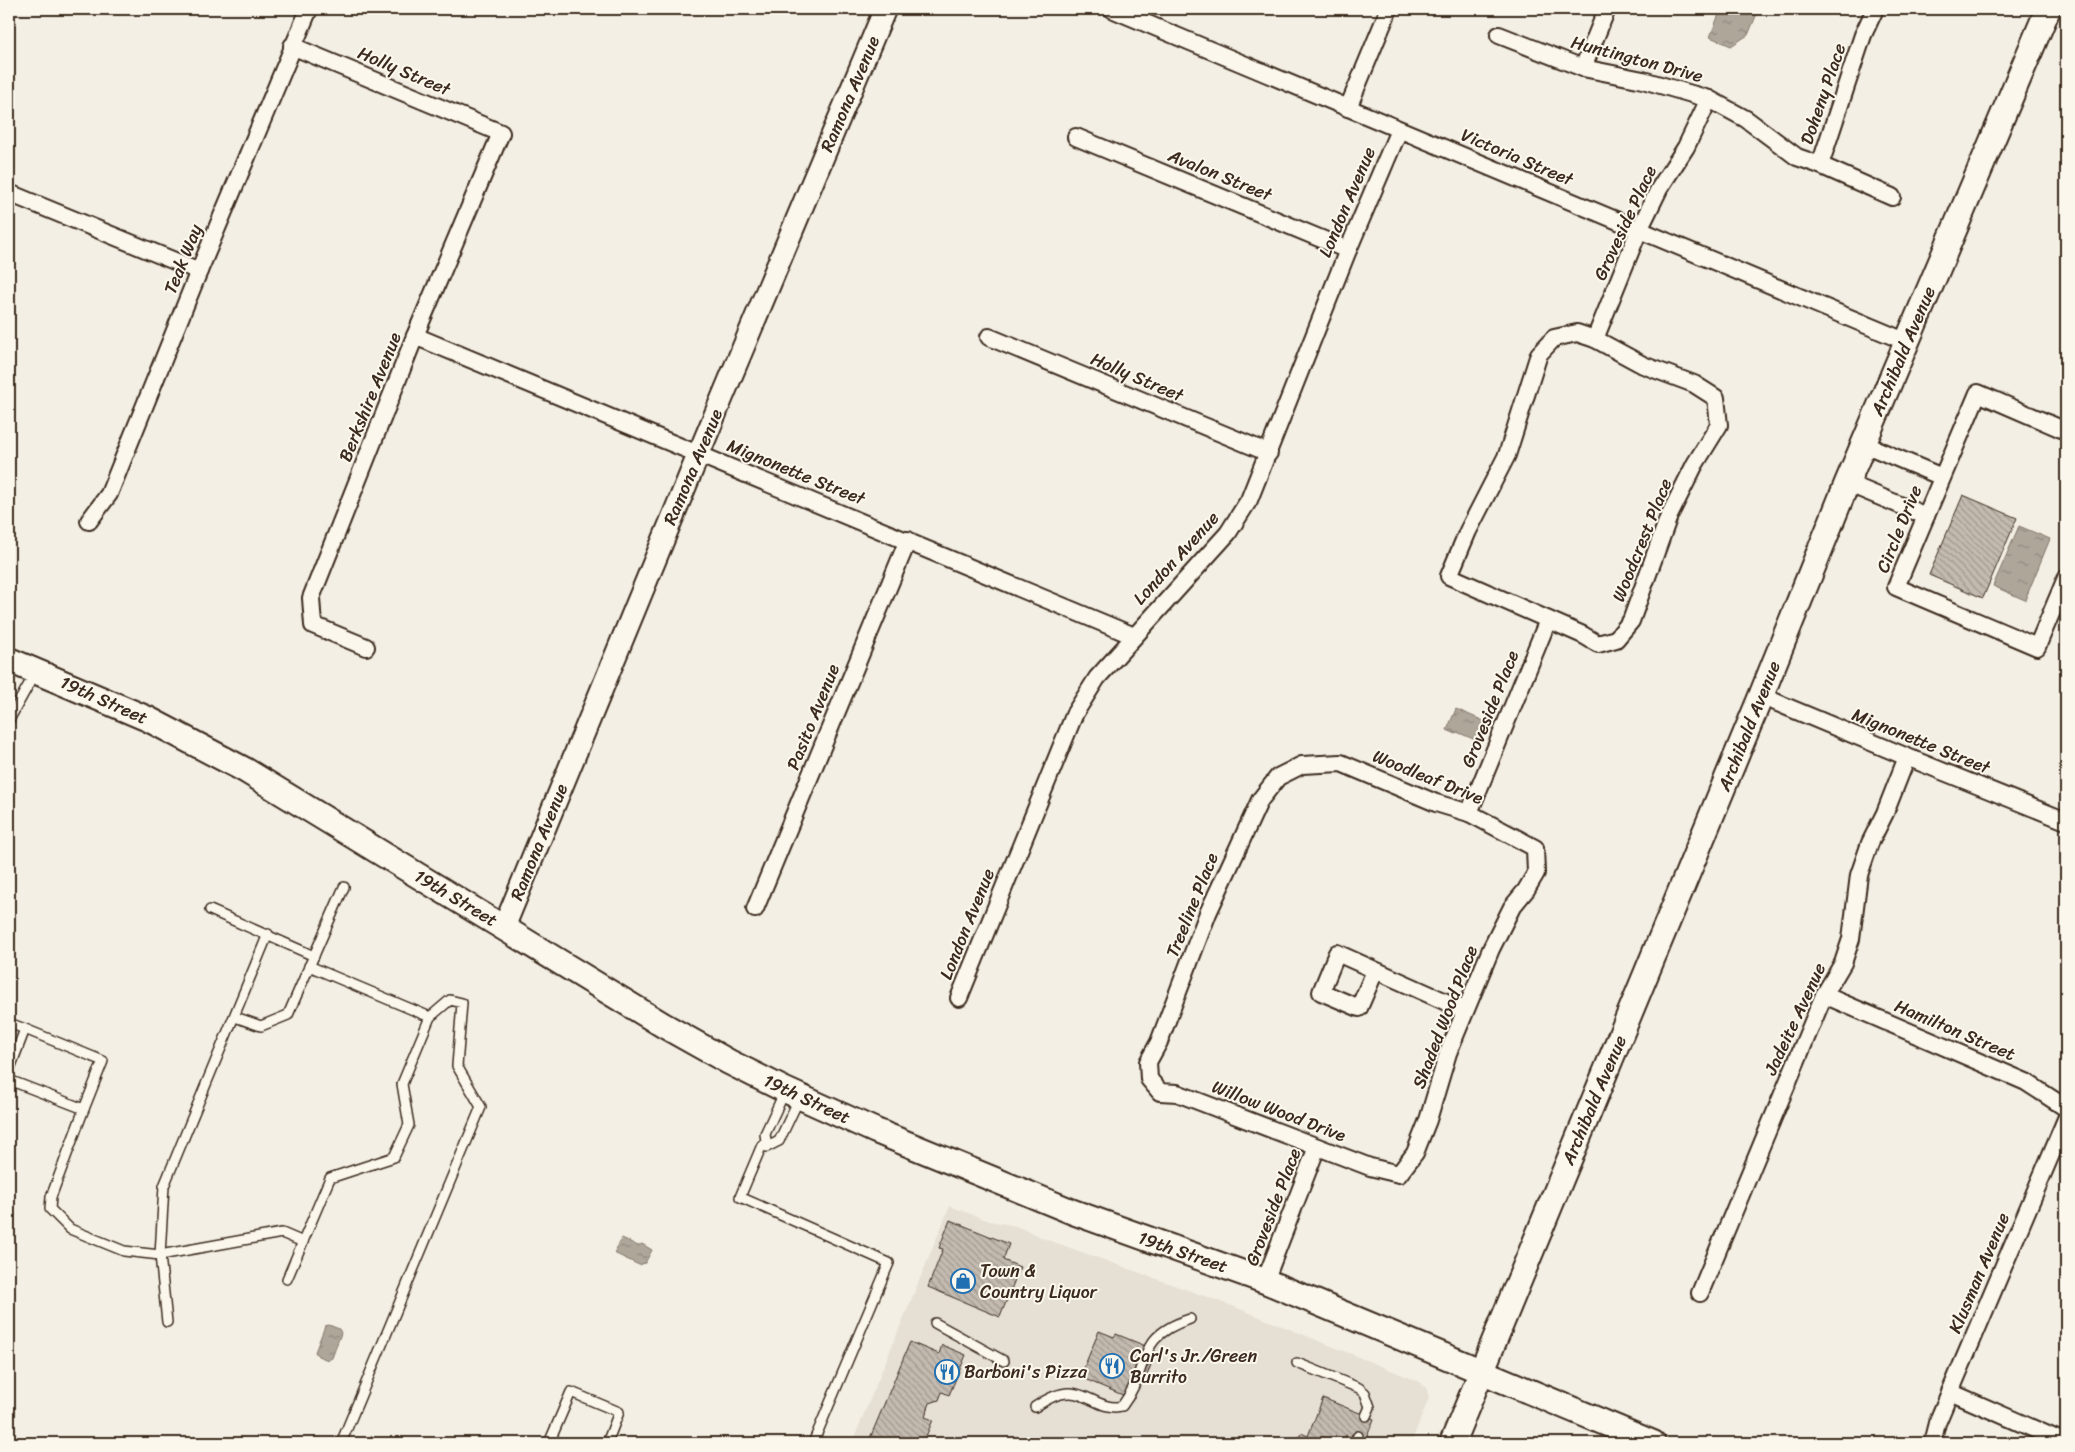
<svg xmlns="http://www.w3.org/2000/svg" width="2075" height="1452" font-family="Sriracha,sans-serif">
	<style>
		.built { fill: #e5dfd4 }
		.water { fill: url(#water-ripples); stroke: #817468 }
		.building { fill: url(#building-back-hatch); stroke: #3b2a1e }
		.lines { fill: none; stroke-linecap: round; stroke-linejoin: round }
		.service-casing { stroke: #3b2a1e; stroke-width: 12 }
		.minor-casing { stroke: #3b2a1e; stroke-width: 20 }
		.tertiary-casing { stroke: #3b2a1e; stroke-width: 25 }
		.secondary-casing { stroke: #3b2a1e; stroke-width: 28 }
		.service { stroke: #fbf7ec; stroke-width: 9 }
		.minor { stroke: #fbf7ec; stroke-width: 16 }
		.tertiary { stroke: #fbf7ec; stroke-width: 21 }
		.secondary { stroke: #fbf7ec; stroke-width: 24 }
		.labels { text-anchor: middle; stroke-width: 4; stroke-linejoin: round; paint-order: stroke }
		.street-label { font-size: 18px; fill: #3b2a1e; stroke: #fbf7ec }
		.poi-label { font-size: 18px; fill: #3b2a1e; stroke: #fbf7ec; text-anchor: start }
	</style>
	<defs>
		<pattern id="water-ripples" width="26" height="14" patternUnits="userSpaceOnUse" patternTransform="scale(1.25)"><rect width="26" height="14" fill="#afa69a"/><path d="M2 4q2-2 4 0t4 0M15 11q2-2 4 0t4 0" fill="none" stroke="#90877d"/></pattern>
		<pattern id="building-back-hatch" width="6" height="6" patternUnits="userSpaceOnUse" patternTransform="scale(1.25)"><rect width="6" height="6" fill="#c3bbb0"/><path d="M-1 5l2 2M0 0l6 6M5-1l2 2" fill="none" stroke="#a0988f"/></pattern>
	</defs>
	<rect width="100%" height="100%" fill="#f3efe4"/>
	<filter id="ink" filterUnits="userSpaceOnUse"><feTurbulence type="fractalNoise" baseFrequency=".02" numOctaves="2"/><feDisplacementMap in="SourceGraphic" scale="10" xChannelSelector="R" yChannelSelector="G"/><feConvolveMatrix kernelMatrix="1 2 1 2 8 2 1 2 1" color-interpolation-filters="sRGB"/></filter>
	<g filter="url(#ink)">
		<polygon class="built" points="950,1206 989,1221 1016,1226 1045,1239 1235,1307 1420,1382 1427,1389 1429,1398 1411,1443 852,1443"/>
		<g class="water">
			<polygon points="1721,9 1759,9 1748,35 1731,46 1710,37"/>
			<polygon points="2019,526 2050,539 2025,600 1993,586"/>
			<polygon points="1456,709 1486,722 1478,741 1457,732 1456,734 1447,730"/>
			<polygon points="622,1238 638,1246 642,1244 652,1250 645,1263 639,1265 614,1253"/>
			<polygon points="329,1325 339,1329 341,1333 332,1358 328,1360 318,1356 315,1352 325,1326"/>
		</g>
		<g class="building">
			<polygon points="1963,495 2017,518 1983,598 1929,575"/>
			<polygon points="950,1220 1009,1244 1003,1260 1020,1267 1000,1317 928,1287 943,1249 939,1248"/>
			<polygon points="1099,1331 1114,1337 1116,1334 1148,1347 1125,1396 1080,1377"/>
			<polygon points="910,1342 939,1354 942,1345 966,1355 949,1395 942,1392 939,1400 930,1403 925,1417 933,1420 923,1443 868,1443"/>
			<polygon points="1143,1358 1152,1362 1146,1378 1137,1374"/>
			<polygon points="1323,1398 1374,1419 1366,1439 1352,1434 1351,1437 1346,1435 1343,1443 1297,1443 1301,1433 1308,1436"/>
		</g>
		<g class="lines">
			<defs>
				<g id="service">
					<polyline points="9,720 35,673"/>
					<polyline points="210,910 314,956"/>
					<polyline points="309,966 430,1017"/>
					<polyline points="235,1017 261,1026 288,1015 344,887"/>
					<polyline points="9,1023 25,1029 9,1071"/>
					<polyline points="9,1080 84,1109 103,1061 25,1029"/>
					<polyline points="785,1091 765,1134 767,1147 779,1141 799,1099"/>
					<polyline points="84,1109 51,1197 50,1209 70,1229 124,1251 160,1255 282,1233 303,1242"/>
					<polyline points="762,1145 740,1197 889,1263 813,1443"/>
					<polyline points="287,1279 330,1178 394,1157 409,1125 402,1084 430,1017 450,1000 462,1003 457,1066 481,1107 341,1443"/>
					<polyline points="167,1322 160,1255 164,1186 268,934"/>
					<polyline points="935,1323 1004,1361"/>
					<polyline points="1297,1363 1359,1388 1365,1393 1370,1407 1366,1416"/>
					<path d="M1035,1407C1045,1400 1058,1392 1071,1393C1089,1394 1103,1411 1122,1406C1151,1368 1133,1337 1190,1319"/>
					<polyline points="549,1443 571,1392 619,1412 607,1443"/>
					<polyline points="1354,1443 1358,1436"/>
				</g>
				<g id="minor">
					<polyline points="1112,9 1907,342"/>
					<polyline points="1499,35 1583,68 1643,80 1709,99 1746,119 1797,157 1820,165 1892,197"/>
					<polyline points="292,46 501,133 415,336 311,598 313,625 366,647"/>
					<polyline points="1583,68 1607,9"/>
					<polyline points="1348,108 1389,9"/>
					<polyline points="1076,137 1348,250"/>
					<polyline points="1820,165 1863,35 1875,9"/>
					<polyline points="9,193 199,271"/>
					<polygon points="1577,333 1595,339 1643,365 1694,384 1716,398 1719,425 1695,464 1669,516 1631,621 1616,639 1598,644 1583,635 1449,576 1468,531 1507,455 1539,354 1554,338"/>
					<polyline points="415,336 1134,636"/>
					<polyline points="989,337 1269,453"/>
					<polyline points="1595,339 1639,230 1659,189 1686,147 1709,99"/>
					<polyline points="2066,431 1978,393 1896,587 2037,647 2066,578"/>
					<polyline points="1864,444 1942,477"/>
					<polyline points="1847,483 1926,516"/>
					<polyline points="89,521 109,494 199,271 309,9"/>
					<polyline points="1761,696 1907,757 2066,821"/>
					<polygon points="1341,763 1436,803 1469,813 1535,848 1536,873 1526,890 1512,907 1491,949 1448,1053 1428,1120 1415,1153 1399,1174 1370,1167 1177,1093 1160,1092 1149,1079 1148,1062 1159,1042 1208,913 1260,800 1278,777 1302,765"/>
					<polyline points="1469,813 1548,620"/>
					<polyline points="755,909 908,540"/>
					<polyline points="1375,971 1359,1008 1321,992 1337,953 1464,1010"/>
					<polyline points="1824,995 2026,1082 2066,1108"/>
					<polyline points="959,998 1075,713 1097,678 1228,533 1249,500 1348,250 1399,130"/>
					<polyline points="1265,1281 1317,1147"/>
					<polyline points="1700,1293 1824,995 1843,963 1851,939 1859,875 1870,843 1885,813 1907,757"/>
					<polyline points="1950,1392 2066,1443"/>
					<polyline points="1932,1443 1937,1423 2066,1119"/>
				</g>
				<polyline id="tertiary" points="504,927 699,453 885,9"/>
				<g id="secondary">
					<polyline points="9,660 148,719 245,770 663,1025 729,1062 785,1090 876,1131 1073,1212 1265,1281 1653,1443"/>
					<polyline points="1452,1443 1761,696 1847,483 2048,9"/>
				</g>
			</defs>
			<use href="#service" class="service-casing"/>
			<use href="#minor" class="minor-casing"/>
			<use href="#tertiary" class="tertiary-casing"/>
			<use href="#secondary" class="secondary-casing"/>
			<use href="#service" class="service"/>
			<use href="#minor" class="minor"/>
			<use href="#tertiary" class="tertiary"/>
			<use href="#secondary" class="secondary"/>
		</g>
	</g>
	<defs>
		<symbol id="shop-ring" viewBox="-11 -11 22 22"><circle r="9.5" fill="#fbf7ec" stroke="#1f6fb2" stroke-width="1.5"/><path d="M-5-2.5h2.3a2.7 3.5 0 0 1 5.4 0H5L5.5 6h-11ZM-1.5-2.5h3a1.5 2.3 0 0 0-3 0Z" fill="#1f6fb2"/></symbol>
		<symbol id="restaurant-ring" viewBox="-11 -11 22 22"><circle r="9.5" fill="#fbf7ec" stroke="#1f6fb2" stroke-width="1.5"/><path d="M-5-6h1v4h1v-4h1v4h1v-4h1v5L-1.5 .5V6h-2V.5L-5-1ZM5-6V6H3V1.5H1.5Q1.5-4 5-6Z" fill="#1f6fb2"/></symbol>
	</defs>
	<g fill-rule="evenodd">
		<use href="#shop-ring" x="949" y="1267" width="28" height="28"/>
		<use href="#restaurant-ring" x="1098" y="1352" width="28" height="28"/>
		<use href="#restaurant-ring" x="933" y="1358" width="28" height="28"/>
	</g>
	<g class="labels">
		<g class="street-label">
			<text transform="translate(1637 59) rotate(15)" y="6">Huntington Drive</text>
			<text transform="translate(404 71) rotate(23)" y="6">Holly Street</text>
			<text transform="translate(850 94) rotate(-67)" y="6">Ramona Avenue</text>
			<text transform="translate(1823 94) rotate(-71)" y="6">Doheny Place</text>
			<text transform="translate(1517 157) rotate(23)" y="6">Victoria Street</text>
			<text transform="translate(1220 175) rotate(22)" y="6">Avalon Street</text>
			<text transform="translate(1347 202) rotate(-67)" y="6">London Avenue</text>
			<text transform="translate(1625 223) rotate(-65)" y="6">Groveside Place</text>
			<text transform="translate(183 259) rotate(-68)" y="6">Teak Way</text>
			<text transform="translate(1903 351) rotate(-67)" y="6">Archibald Avenue</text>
			<text transform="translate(1137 377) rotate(23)" y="6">Holly Street</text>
			<text transform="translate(370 397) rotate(-68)" y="6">Berkshire Avenue</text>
			<text transform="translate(693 467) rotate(-67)" y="6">Ramona Avenue</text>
			<text transform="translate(796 472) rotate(22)" y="6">Mignonette Street</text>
			<text transform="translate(1899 529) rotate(-68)" y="6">Circle Drive</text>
			<text transform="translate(1642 540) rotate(-68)" y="6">Woodcrest Place</text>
			<text transform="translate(1176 558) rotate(-48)" y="6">London Avenue</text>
			<text transform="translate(104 700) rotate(24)" y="6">19th Street</text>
			<text transform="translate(1490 709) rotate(-68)" y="6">Groveside Place</text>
			<text transform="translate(813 717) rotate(-68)" y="6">Pasito Avenue</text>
			<text transform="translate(1749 726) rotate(-68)" y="6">Archibald Avenue</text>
			<text transform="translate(1921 741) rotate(22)" y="6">Mignonette Street</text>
			<text transform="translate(1428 777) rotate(22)" y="6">Woodleaf Drive</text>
			<text transform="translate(539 842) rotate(-68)" y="6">Ramona Avenue</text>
			<text transform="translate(456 898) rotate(31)" y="6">19th Street</text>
			<text transform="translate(1192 905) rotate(-68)" y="6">Treeline Place</text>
			<text transform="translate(967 924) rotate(-68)" y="6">London Avenue</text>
			<text transform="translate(1445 1017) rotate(-69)" y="6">Shaded Wood Place</text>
			<text transform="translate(1795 1019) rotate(-65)" y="6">Jadeite Avenue</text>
			<text transform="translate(1955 1030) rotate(23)" y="6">Hamilton Street</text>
			<text transform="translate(807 1099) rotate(25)" y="6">19th Street</text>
			<text transform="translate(1594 1100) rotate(-67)" y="6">Archibald Avenue</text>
			<text transform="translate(1279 1111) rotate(21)" y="6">Willow Wood Drive</text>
			<text transform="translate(1273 1207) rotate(-69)" y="6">Groveside Place</text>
			<text transform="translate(1183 1252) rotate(19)" y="6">19th Street</text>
			<text transform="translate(1979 1273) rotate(-67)" y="6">Klusman Avenue</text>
		</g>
		<g class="poi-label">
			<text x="980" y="1277">Town &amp;<tspan x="980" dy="21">Country Liquor</tspan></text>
			<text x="1130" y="1362">Carl's Jr./Green<tspan x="1130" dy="21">Burrito</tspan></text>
			<text x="964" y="1378">Barboni's Pizza</text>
		</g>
	</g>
	<rect width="2075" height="1452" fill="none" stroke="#fbf7ec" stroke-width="30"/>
	<rect x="15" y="15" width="2045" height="1422" fill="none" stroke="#3b2a1e" stroke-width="2" filter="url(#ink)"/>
</svg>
